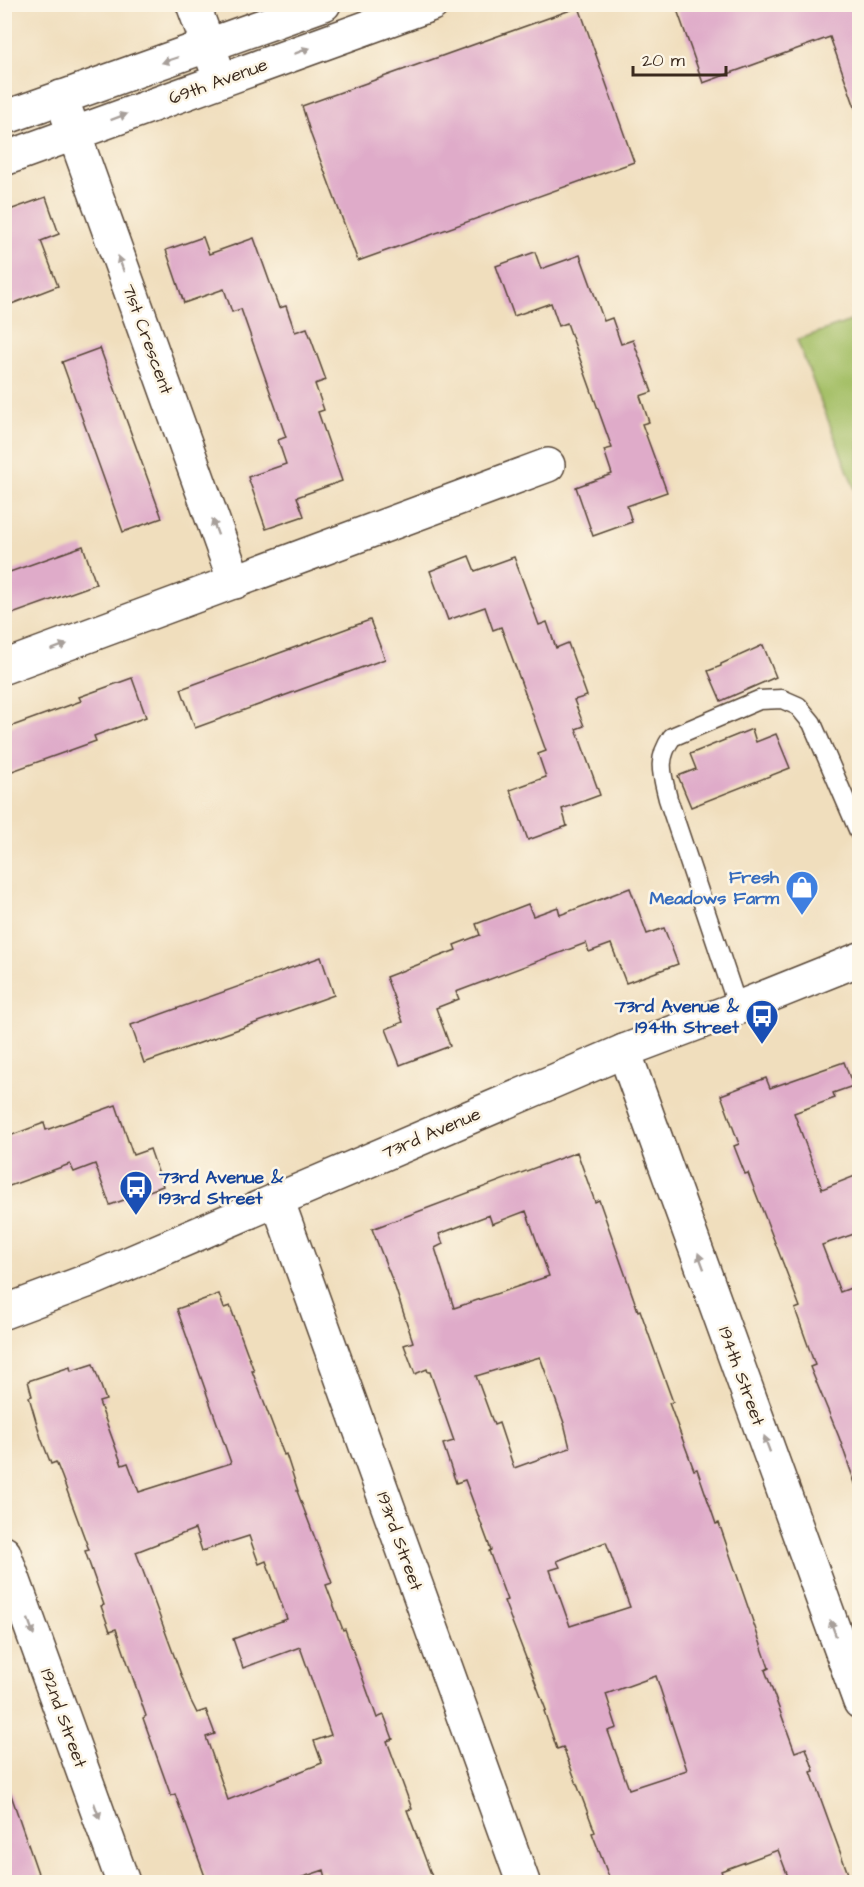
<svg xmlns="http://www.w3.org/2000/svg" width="864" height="1887" font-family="'Architects Daughter',sans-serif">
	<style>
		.green { fill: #a5c067; stroke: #707542; stroke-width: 1.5 }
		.building { fill: #dfabc9; fill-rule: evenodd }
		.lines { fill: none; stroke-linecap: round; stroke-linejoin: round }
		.service-casing { stroke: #564536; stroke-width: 21 }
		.minor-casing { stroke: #564536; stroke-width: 36 }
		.tertiary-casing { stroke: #564536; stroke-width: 36 }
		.service { stroke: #fff; stroke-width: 18 }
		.minor { stroke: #fff; stroke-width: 33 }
		.tertiary { stroke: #fff; stroke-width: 33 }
		.oneway { fill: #a79f9a }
		.labels { text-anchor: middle; stroke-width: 5; stroke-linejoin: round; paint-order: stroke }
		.street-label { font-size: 18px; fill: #3b2a1e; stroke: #fcf5e5 }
		.shop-label { font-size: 18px; font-weight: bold; fill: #366cbe; stroke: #fcf5e5; text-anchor: end }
		.transit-label { font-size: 18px; font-weight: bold; fill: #164399; stroke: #fcf5e5; text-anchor: end }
	</style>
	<rect width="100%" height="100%" fill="#fcf5e5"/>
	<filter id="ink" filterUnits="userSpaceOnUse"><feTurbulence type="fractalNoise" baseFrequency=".0167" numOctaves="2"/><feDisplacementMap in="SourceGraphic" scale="12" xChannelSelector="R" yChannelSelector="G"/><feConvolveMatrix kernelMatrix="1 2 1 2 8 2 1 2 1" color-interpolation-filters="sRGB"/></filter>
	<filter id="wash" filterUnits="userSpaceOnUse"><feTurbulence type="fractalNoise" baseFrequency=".008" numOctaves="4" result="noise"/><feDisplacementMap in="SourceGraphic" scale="24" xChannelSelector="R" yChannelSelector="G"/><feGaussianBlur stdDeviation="1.35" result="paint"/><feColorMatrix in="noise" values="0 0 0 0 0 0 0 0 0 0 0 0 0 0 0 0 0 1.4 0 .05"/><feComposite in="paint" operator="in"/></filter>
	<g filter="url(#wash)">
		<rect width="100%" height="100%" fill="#f0debd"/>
		<polygon class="green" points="859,318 860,318 859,500 797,340"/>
		<g id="blocks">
			<g class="building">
				<polygon points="675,4 860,4 860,109 856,110 830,37 703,83"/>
				<polygon points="579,7 634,162 358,261 311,135 302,106"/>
				<polygon points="46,197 59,234 41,241 58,286 4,307 4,212"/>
				<polygon points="203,237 209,254 254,238 279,308 286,306 295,332 307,328 326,380 315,384 324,410 318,412 342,481 297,497 304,516 266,529 248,477 286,464 278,440 286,437 241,309 232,312 224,289 184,303 166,250"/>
				<polygon points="535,252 541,269 580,255 604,321 612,318 621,344 633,340 652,392 640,396 649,422 642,424 667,492 627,506 632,522 593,536 576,487 612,474 604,450 612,448 567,323 559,326 551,303 514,316 496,266"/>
				<polygon points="100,348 162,518 123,532 62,362"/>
				<polygon points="83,546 96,584 4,617 4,574"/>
				<polygon points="469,556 475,571 514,557 539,625 547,622 556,648 568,643 587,696 574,700 584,726 576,729 600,795 562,809 567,826 528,840 510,790 546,777 538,754 546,751 501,627 493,630 485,607 448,620 430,571"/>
				<polygon points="370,620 385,659 195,728 181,689"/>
				<polygon points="763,645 776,677 721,701 708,671 721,666 721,664"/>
				<polygon points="132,678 146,717 94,736 96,741 4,774 4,729 81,701 79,697"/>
				<polygon points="752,729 756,742 776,734 790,768 691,807 678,776 696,769 690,754"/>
				<polygon points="630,888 647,934 664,928 678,964 626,983 611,944 589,952 586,943 456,992 459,999 436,1008 450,1046 400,1065 386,1029 403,1022 386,977 456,950 454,945 480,935 476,924 528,904 533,916 558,907 560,915"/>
				<polygon points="321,957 334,995 144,1063 131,1025"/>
				<polygon points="844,1062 853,1086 833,1093 835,1098 794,1113 822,1189 860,1174 860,1232 822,1245 840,1292 851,1288 860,1313 860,1485 856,1486 839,1437 810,1367 815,1365 795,1309 800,1307 748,1173 745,1174 734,1146 739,1144 721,1095 766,1078 770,1088"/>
				<polygon points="116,1105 133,1155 150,1149 163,1186 110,1205 95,1164 74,1172 70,1164 4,1188 4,1138 44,1123 46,1130"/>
				<path d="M577,1152L595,1202L599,1200L638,1311L640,1310L673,1402L669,1403L694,1470L697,1469L716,1524L719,1523L769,1668L765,1670L795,1752L806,1748L814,1771L811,1772L851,1882H790L778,1850L721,1871L725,1882H611L592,1833L595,1832L563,1747L557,1749L544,1711L546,1710L514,1627L504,1601L507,1600L489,1551L491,1550L465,1480L456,1483L443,1444L454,1441L430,1372H428L427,1369L415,1374L404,1345L413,1342L395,1287L372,1229ZM526,1211L549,1276L454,1308L435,1248L443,1244L439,1234L489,1215L492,1224ZM540,1357L564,1423L570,1448L514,1468L499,1423L494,1425L476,1376ZM606,1542L630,1607L570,1626L550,1570L560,1567L557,1561ZM656,1676L687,1770L629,1789L608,1731L617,1728L606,1694Z"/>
				<path d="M219,1294L224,1308L230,1306L254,1371H252L284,1455L286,1454L298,1491H297L332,1583L326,1585L343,1630L345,1629L377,1718L384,1715L393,1739L387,1741L412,1809L407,1810L434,1882H327L324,1870L288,1882H207L175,1794L171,1796L143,1718L146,1716L116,1629L110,1631L101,1606L104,1605L85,1551L89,1550L62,1477L56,1462L51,1464L41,1438L29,1397L32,1396L28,1381L70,1367L71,1371L93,1364L106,1400L99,1402L122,1465L128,1463L139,1492L231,1463L177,1309ZM195,1529L202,1551L249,1536L259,1564L266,1561L287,1619L233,1639L243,1668L300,1647L331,1735L314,1741L322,1763L228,1800L206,1737L215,1734L206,1710L197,1713L190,1699L136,1552Z"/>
				<polygon points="9,1789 41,1882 4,1882 4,1790"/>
			</g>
		</g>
	</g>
	<g filter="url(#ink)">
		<use href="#blocks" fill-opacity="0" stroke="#564536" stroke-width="1.5"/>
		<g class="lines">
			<defs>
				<path id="service" d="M738,1008L668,799C662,774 656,760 672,737L759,700L782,699L798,706L812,723L860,834"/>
				<g id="minor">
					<polyline points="193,4 216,67"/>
					<polyline points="61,97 235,582"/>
					<polyline points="4,118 324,4"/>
					<polyline points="4,159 432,4"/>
					<polyline points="4,667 548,465"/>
					<polyline points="624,1051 860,1702"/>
					<polyline points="277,1199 523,1882"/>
					<polyline points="4,1553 123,1882"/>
				</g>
				<polyline id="tertiary" points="4,1312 95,1278 624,1051 738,1008 860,959"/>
			</defs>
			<use href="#service" class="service-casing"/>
			<use href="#minor" class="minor-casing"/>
			<use href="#tertiary" class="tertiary-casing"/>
			<use href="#service" class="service"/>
			<use href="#minor" class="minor"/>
			<use href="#tertiary" class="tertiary"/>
		</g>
		<defs><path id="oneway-solid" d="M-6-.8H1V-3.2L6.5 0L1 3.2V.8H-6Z" transform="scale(1.5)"/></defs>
		<g class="oneway">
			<use href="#oneway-solid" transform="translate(302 51) rotate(-20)"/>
			<use href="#oneway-solid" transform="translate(170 60) rotate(161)"/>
			<use href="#oneway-solid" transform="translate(119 117) rotate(-20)"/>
			<use href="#oneway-solid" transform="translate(121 264) rotate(-110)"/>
			<use href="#oneway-solid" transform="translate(215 527) rotate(-110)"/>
			<use href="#oneway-solid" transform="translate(59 647) rotate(-20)"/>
			<use href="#oneway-solid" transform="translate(701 1261) rotate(-110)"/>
			<use href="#oneway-solid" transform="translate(767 1444) rotate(-110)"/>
			<use href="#oneway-solid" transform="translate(31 1627) rotate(70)"/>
			<use href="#oneway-solid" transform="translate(833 1628) rotate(-110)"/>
			<use href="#oneway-solid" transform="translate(97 1811) rotate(70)"/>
		</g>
	</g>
	<defs>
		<symbol id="shop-pin" viewBox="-11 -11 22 30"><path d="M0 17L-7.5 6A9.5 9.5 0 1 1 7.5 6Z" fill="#3f7fe0" stroke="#fcf5e5"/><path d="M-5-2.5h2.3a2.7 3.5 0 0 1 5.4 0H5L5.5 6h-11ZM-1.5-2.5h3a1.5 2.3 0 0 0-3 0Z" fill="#fff"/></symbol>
		<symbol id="bus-pin" viewBox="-11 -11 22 30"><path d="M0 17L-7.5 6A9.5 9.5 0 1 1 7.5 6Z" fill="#1a4fb4" stroke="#fcf5e5"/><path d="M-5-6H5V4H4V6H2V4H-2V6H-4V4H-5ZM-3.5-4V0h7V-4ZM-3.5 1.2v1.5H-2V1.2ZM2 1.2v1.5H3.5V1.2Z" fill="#fff"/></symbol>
	</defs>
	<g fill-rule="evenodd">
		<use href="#shop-pin" x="783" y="868" width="38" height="52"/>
		<use href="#bus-pin" x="743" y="997" width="38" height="52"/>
		<use href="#bus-pin" x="117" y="1168" width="38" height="52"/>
	</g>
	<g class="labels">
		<g class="street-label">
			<text transform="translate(218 81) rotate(-20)" y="6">69th Avenue</text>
			<text transform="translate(148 339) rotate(70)" y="6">71st Crescent</text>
			<text transform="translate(431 1133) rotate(-23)" y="6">73rd Avenue</text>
			<text transform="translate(742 1376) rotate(70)" y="6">194th Street</text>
			<text transform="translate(400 1541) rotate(70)" y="6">193rd Street</text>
			<text transform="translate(64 1718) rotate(70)" y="6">192nd Street</text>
		</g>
		<g class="shop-label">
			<text x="779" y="883">Fresh<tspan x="779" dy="21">Meadows Farm</tspan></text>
		</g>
		<g class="transit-label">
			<text x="739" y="1012">73rd Avenue &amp;<tspan x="739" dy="21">194th Street</tspan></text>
			<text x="159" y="1183" text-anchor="start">73rd Avenue &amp;<tspan x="159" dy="21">193rd Street</tspan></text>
		</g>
	</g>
	<rect width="864" height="1887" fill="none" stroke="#fcf5e5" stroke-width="24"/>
	<path d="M633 66v9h93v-9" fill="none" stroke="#3b2a1e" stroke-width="3"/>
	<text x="642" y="66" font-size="18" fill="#3b2a1e" stroke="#fcf5e5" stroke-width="4.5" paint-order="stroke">20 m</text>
</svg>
